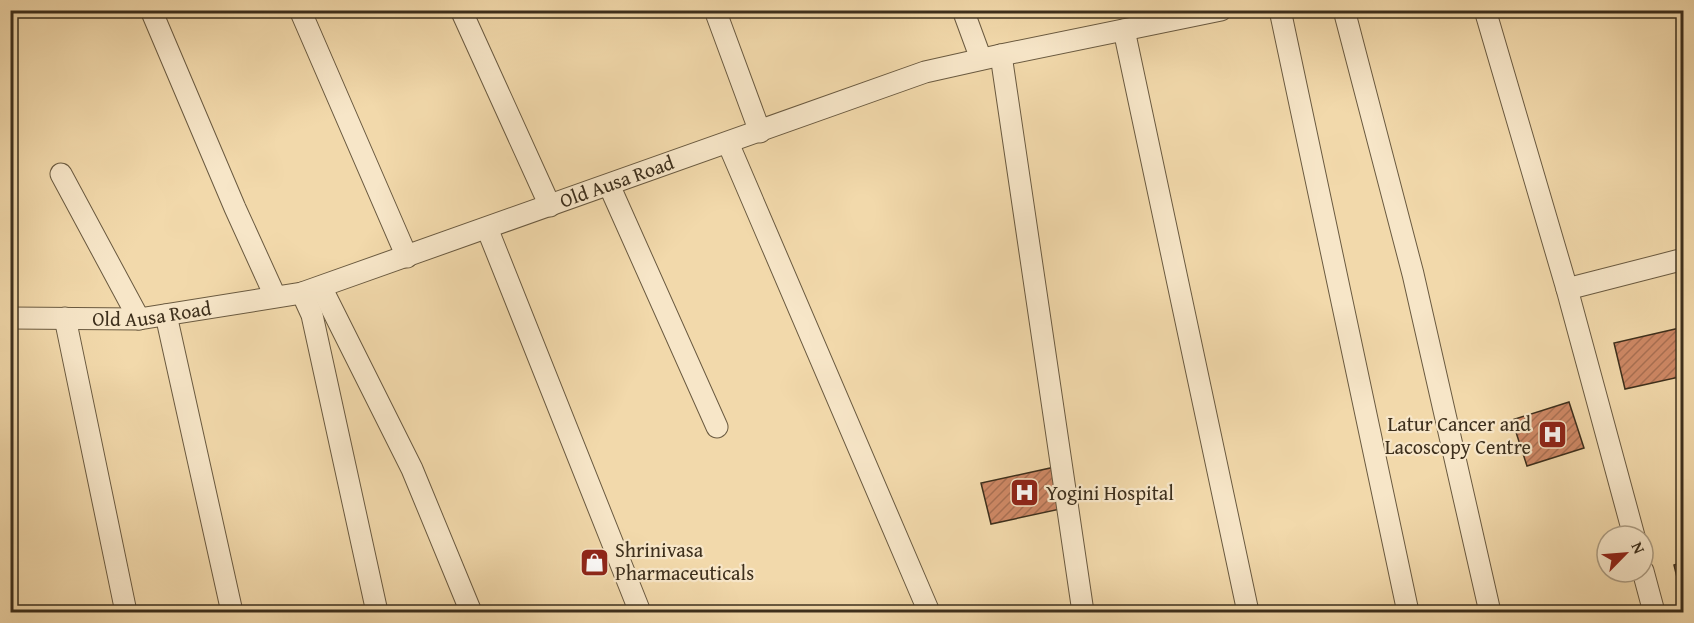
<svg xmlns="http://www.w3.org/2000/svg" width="1694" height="623" font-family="'Gentium Book Plus',serif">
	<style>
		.building { fill: url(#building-hatch); stroke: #3d2f1c; stroke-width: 1.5 }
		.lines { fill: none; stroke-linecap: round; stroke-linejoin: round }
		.minor-casing { stroke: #6a5a40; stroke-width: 23 }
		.minor { stroke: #f7e6c8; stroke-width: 21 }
		.labels { text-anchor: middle; stroke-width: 4.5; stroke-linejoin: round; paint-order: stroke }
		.street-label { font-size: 20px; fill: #3d2f1c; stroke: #f7e6c8 }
		.poi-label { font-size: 20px; fill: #3d2f1c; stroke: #f7e6c8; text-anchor: start }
	</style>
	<defs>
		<pattern id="building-hatch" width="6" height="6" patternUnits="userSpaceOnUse" patternTransform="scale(1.5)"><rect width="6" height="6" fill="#cf8966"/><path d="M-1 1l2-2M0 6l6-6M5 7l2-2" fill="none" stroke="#a97053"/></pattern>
	</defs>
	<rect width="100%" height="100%" fill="#f2d9ab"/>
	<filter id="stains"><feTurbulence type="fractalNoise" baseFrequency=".00333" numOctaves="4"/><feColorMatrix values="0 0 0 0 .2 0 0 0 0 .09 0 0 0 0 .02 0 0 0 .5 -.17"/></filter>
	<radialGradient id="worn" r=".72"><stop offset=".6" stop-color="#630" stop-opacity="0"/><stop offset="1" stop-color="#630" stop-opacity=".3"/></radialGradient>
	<g class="building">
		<polygon points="1684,327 1684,376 1625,389 1614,343"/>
		<polygon points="1569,402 1584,448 1527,466 1512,420"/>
		<polygon points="1055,467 1065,508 991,524 981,483"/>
		<polygon points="1684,562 1684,606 1674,565"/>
	</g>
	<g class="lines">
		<defs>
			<g id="minor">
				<polyline points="151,10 235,208 275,296"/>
				<polyline points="300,10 407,257"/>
				<polyline points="461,10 550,206"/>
				<polyline points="715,10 760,132"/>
				<polyline points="963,10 981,59"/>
				<polyline points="1280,10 1408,612"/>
				<polyline points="1344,10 1413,274 1490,612"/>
				<polyline points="1485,10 1567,289 1634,536"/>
				<polyline points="1124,30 1248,612"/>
				<polyline points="1001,55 1083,612"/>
				<polyline points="728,143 929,612"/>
				<polyline points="61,174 139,319"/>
				<polyline points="609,185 717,427"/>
				<polyline points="487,228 640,612"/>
				<polyline points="321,287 412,469 471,612"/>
				<polyline points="1567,289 1684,259"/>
				<polyline points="302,293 312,315 377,612"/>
				<polyline points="166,315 232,612"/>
				<path id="s1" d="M10,318L139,319L302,293L925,72L1001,55L1221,10"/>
				<polyline points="65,318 126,612"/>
				<polyline points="1643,571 1654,612"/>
			</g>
		</defs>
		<use href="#minor" class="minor-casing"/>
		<use href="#minor" class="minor"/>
	</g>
	<defs>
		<symbol id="hospital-square" viewBox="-11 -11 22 22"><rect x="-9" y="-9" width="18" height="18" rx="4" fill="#8f2418" stroke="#f7e6c8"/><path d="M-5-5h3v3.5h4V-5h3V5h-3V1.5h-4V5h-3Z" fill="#fff"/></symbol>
		<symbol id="shop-square" viewBox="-11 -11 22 22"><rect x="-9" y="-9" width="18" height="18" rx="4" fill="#8f2418" stroke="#f7e6c8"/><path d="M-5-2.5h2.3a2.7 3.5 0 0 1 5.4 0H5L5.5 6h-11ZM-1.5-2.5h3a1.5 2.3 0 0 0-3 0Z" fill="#fff"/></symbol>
	</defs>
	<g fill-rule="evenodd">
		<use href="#hospital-square" x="1536" y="418" width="33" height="33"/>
		<use href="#hospital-square" x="1008" y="476" width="33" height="33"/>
		<use href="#shop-square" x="578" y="546" width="33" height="33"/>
	</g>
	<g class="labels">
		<g class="street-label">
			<text dy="7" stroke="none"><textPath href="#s1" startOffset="628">Old Ausa Road</textPath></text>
			<text dy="7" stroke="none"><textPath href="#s1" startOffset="142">Old Ausa Road</textPath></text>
		</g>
		<g class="poi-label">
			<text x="1531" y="431" text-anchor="end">Latur Cancer and<tspan x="1531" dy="23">Lacoscopy Centre</tspan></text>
			<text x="1046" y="500">Yogini Hospital</text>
			<text x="615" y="557">Shrinivasa<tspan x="615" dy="23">Pharmaceuticals</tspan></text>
		</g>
	</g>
	<rect width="1694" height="623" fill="none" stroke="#f2d9ab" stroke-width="36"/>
	<rect x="12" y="12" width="1670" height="599" fill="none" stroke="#3d2f1c" stroke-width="3"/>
	<rect x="18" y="18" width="1658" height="587" fill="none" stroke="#3d2f1c" stroke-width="1.5"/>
	<g transform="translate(1625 554) rotate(65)"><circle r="28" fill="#f7e6c8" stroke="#ad9d83" stroke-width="1.5"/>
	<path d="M0-4.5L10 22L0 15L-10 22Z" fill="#8f2418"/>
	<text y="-9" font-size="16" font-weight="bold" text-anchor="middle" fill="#3d2f1c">N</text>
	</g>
	<rect width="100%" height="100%" filter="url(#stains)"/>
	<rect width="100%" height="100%" fill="url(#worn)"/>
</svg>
